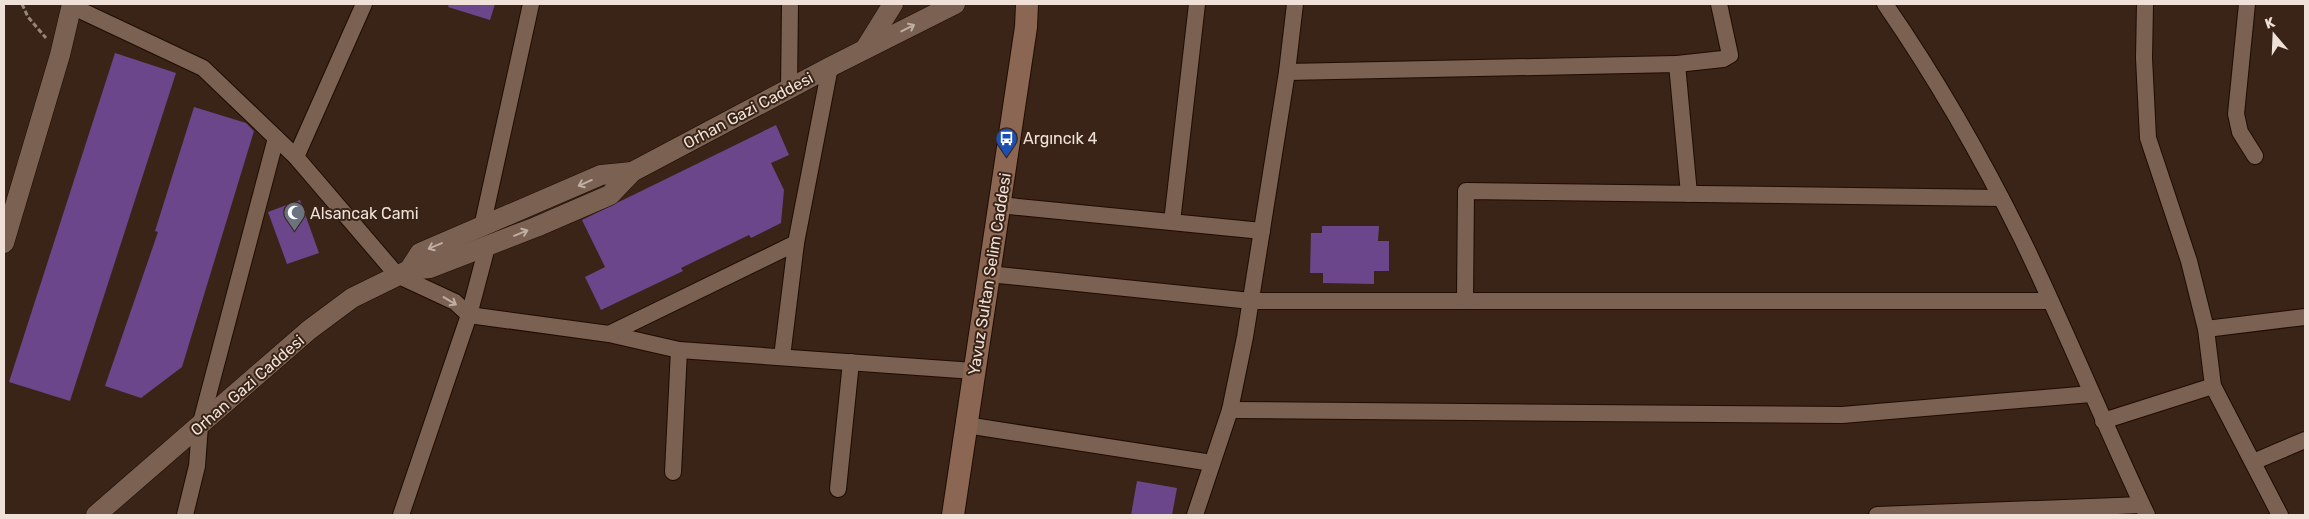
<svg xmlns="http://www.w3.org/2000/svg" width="2309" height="519" font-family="Rubik,sans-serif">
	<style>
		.building { fill: #6b468a }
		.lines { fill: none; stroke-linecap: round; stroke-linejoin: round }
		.minor-casing { stroke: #1f0c02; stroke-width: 18 }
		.tertiary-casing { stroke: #1f0c02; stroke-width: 21 }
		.secondary-casing { stroke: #1f0c02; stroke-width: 24 }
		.path { stroke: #97867b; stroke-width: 3; stroke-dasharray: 5 2.5; stroke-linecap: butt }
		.minor { stroke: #7a6152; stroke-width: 16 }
		.tertiary { stroke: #7a6152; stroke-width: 20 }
		.secondary { stroke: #8b6652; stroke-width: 22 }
		.oneway { stroke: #c0aea2 }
		.labels { text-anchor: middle; stroke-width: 4; stroke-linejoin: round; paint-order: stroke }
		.street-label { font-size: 16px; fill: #efe1d8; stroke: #392417 }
		.poi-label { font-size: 16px; fill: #efe1d8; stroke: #392417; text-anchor: start }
	</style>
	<rect width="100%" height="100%" fill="#392417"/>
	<g class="building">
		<polygon points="449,4 495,4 490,20 448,7"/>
		<polygon points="115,53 176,73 70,401 9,382"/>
		<polygon points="194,107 246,123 254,131 182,367 141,398 105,386 158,232 155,231"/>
		<polygon points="776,125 789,155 771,163 784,190 781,223 751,238 749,235 681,268 683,271 601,310 585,277 605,267 582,220"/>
		<polygon points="300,200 319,253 287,264 268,212"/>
		<polygon points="1322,226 1379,226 1378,241 1389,241 1389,271 1374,271 1374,284 1323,283 1323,273 1310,273 1311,233 1322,233"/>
		<polygon points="1137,481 1177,488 1172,515 1131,515"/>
	</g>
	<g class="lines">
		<defs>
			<g id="minor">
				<polyline points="74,4 84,12 203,68 296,157 397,275 455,302 469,315 609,334 679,350 974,371"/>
				<path d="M1885,4C1936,78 1982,158 2022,239C2066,330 2104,424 2147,515"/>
				<polyline points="2145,4 2144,58 2148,138 2189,261 2206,329 2213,386 2280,515"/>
				<polyline points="2247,4 2236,114 2240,132 2255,156"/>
				<polyline points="1677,64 1723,59 1730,55 1719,4"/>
				<polyline points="1287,72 1677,64 1689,194"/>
				<polyline points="789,88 790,4"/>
				<polyline points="296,157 364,4"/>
				<polyline points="999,205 1262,231"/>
				<polyline points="1172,222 1197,4"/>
				<polyline points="482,227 531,4"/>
				<polyline points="989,274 1251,301 2050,301"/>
				<polyline points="1465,301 1466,191 2001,198"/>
				<polyline points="2206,329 2305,317"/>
				<polyline points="609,334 796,243"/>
				<polyline points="782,357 796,243 830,67"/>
				<polyline points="1230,410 1842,415 2091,394"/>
				<polyline points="2103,421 2213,386"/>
				<polyline points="966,425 1212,463"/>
				<polyline points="2253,462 2305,440"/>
				<polyline points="673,472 679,350"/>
				<polyline points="838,489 851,362"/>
				<polyline points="185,515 197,466 200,426 276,138"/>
				<polyline points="401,515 469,315 487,247"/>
				<polyline points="1195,515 1230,410 1245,337 1287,72 1295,4"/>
				<polyline points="1877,515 2142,505"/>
			</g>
			<g id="tertiary">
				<polyline points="865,49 893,4"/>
				<polyline points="4,243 60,55 72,4"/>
				<polyline points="409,270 420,253 601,175 632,172"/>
				<polyline points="96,515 309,330 352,298 409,270 430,268 536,227 610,195 632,172 830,67 955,4"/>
			</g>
			<polyline id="secondary" points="953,515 1026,27 1027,4"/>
		</defs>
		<use href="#minor" class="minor-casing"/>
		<use href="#tertiary" class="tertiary-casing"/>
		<use href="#secondary" class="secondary-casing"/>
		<polyline class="path" points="22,4 28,17 46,38"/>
		<use href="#minor" class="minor"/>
		<use href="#tertiary" class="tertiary"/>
		<use href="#secondary" class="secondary"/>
	</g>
	<defs><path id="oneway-shaft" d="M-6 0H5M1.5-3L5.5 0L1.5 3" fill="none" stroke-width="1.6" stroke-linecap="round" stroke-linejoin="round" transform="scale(1.25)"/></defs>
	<g class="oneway">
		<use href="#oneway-shaft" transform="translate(908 28) rotate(-27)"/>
		<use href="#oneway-shaft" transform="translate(585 183) rotate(156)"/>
		<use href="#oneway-shaft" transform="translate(521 233) rotate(-22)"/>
		<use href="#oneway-shaft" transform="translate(435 246) rotate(157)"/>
		<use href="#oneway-shaft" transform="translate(450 301) rotate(31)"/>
	</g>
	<defs>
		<symbol id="bus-pin" viewBox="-11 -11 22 30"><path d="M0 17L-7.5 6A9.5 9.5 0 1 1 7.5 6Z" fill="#1a4fb4" stroke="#392417"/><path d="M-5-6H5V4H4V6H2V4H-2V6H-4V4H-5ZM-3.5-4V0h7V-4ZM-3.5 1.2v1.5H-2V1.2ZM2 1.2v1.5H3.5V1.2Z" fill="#fff"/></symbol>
		<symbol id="mosque-pin" viewBox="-11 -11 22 30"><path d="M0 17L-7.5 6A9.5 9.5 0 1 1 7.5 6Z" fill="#6b7280" stroke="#392417"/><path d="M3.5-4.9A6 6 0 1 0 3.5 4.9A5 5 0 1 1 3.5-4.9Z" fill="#fff"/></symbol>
	</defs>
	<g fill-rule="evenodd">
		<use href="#bus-pin" x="994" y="126" width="25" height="34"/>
		<use href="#mosque-pin" x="282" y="200" width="25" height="34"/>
	</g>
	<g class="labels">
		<g class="street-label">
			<text transform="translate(748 110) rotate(-28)" y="6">Orhan Gazi Caddesi</text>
			<text transform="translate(989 274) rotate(-81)" y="6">Yavuz Sultan Selim Caddesi</text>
			<text transform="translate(247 385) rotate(-41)" y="6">Orhan Gazi Caddesi</text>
		</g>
		<g class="poi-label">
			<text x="1023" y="144">Argıncık 4</text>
			<text x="310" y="219">Alsancak Cami</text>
		</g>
	</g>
	<rect width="2309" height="519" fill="none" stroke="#efe1d8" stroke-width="10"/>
	<g transform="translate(2274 35) rotate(341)" stroke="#392417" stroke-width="4" paint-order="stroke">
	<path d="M0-4L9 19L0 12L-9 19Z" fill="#efe1d8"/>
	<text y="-8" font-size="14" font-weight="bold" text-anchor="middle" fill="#efe1d8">K</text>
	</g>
</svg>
